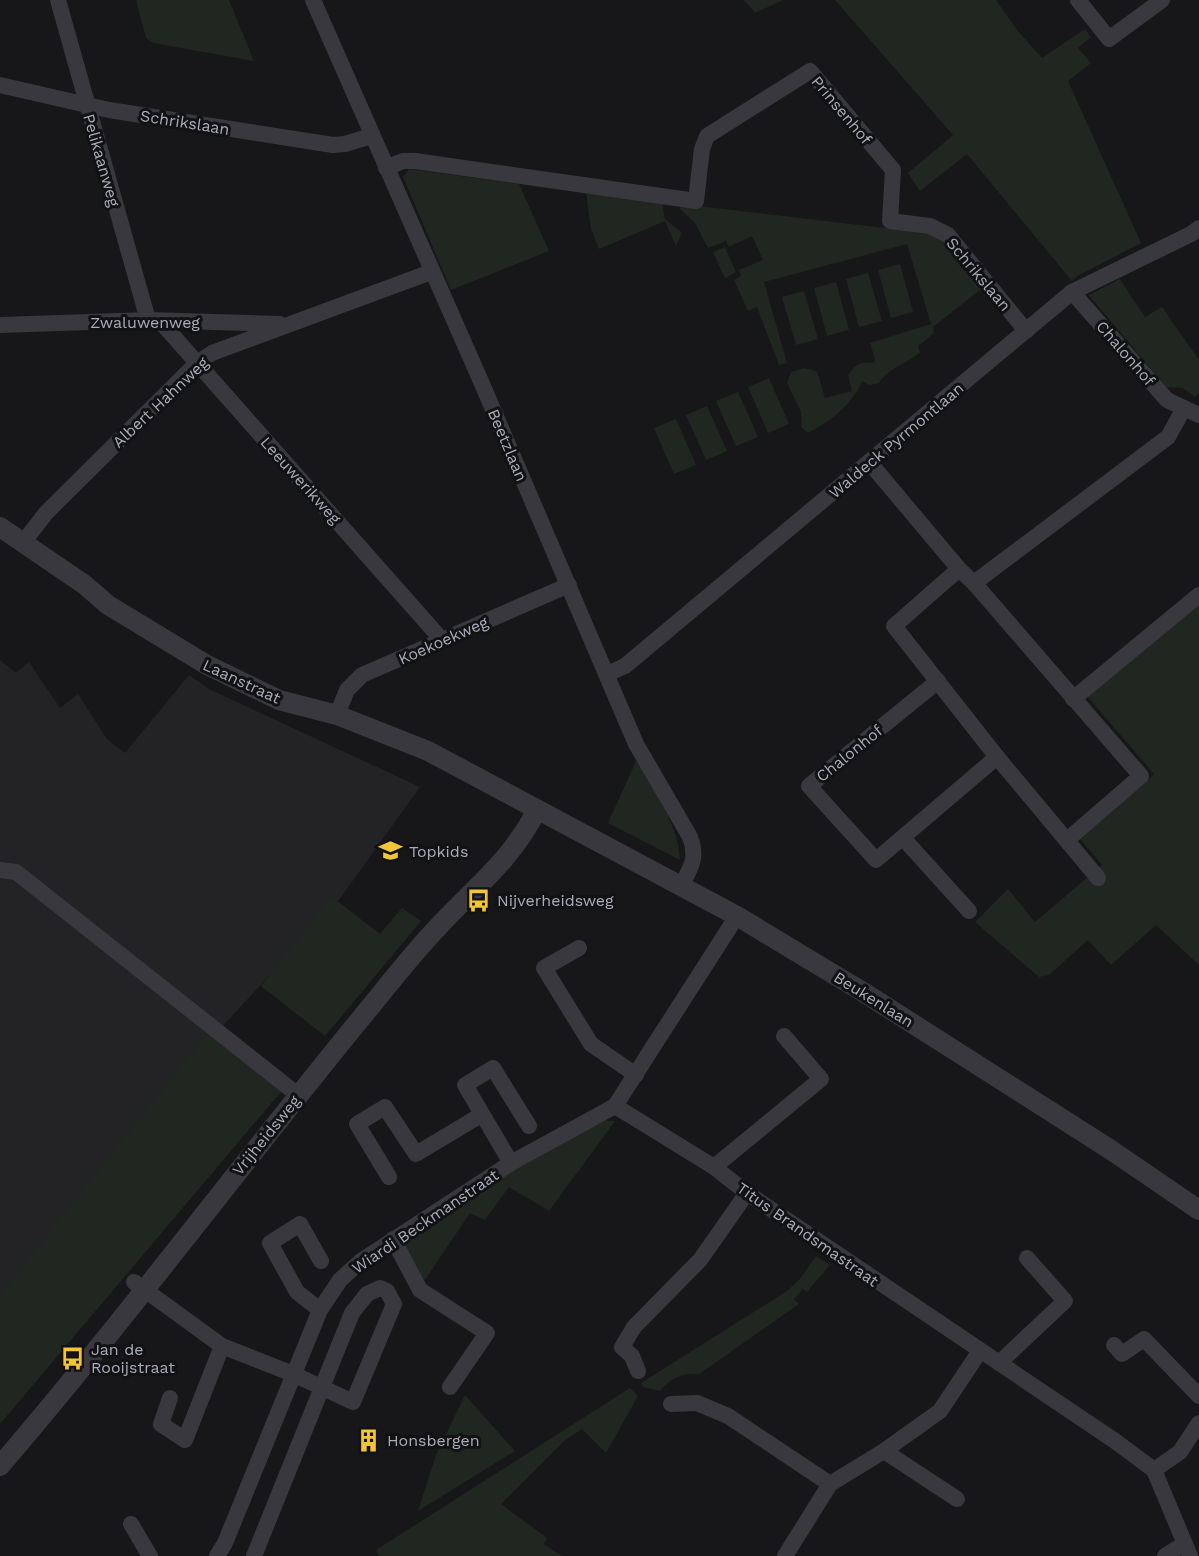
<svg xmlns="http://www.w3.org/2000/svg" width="1199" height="1556" font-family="'Work Sans',sans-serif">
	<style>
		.built { fill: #232326 }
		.green { fill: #1f2720 }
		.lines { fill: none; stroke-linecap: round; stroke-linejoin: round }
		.minor { stroke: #38383e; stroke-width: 16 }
		.tertiary { stroke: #38383e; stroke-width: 20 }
		.labels { text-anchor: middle; stroke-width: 6; stroke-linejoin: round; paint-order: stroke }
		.street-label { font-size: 16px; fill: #a9acb9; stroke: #121214 }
		.poi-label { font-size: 16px; fill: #a9acb9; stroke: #121214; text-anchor: start }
	</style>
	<rect width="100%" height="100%" fill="#171719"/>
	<polygon class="built" points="0,660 16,673 29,662 60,708 78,694 107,739 125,753 189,675 209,689 420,787 339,900 209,1041 0,1305"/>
	<g class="green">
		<polygon points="136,0 229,0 254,61 153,43 146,38"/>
		<polygon points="744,0 783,0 755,13"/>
		<polygon points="835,0 996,0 1017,30 1042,58 1085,29 1091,37 1078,48 1091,63 1068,81 1141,243 1079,275 1072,281 967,154 920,191 908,173 953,135"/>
		<polygon points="409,169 519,184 549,251 451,290 403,177"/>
		<polygon points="586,193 662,203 665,219 682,233 676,246 665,221 599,249 591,229"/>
		<path d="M681,204L927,233L947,243L985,286L933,327L934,333L918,346L920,352C907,364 888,368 879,383L870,385L862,381C853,404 830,422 808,433L802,428L801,412L787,383L791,372L804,368L817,371L825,398L852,391L848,375C855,364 861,361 874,363L875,359L870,343L931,324L907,244L764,282L787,363L779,365L757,307L748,311L734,280L741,276L739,270L763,260L752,236L729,247L726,241L708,248L695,223L680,209Z"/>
		<polygon points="725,247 736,272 725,278 713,252"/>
		<polygon points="900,264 913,312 891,318 878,270"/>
		<polygon points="868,273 882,321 859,327 846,279"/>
		<polygon points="1120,279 1145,317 1162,307 1199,360 1199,393 1195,397 1183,388 1166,387 1089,295"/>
		<polygon points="836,282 849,330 827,336 814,288"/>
		<polygon points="804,291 818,339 796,345 782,297"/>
		<polygon points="769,378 789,424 768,433 748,387"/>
		<polygon points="738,392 758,437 736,446 716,401"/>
		<polygon points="707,406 727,451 706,460 686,415"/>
		<polygon points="676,419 696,465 674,474 654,428"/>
		<polygon points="1199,604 1199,965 1156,925 1111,965 1088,940 1049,975 1039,977 975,922 1008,889 1035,922 1102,865 1080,839 1154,774 1086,695"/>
		<path d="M637,759C653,790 679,825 680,860L608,823Z"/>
		<polygon points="332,897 380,934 402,908 421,921 325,1036 261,986"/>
		<polygon points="210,1030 285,1087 0,1424 0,1295"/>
		<polygon points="598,1120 615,1121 549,1211 509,1187 485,1220 470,1213 425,1280 421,1277 400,1237"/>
		<path d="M816,1256L830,1265L807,1292L803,1289L794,1299L799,1304L698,1375C683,1371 669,1380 660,1391L643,1387L641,1383L787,1291L799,1280Z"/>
		<polygon points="630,1388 638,1396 606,1453 582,1429 564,1441 501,1504 547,1538 544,1544 562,1556 379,1556 376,1550"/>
		<polygon points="465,1395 515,1451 418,1511 436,1455"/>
	</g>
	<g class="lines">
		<g class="minor">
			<polyline points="58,0 148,320"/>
			<path d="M313,0L483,386L636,744L690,837C698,858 691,867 681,886"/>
			<polyline points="1078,0 1109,39 1162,0"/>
			<polyline points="0,85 109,110 333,145 345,144 371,136"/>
			<polyline points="386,168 403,161 415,161 696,201 702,149 707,136 810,71 893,170 890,221 930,226 948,235 1026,331"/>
			<polyline points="1072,292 1167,400 1199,415"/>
			<polyline points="160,321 442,640"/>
			<polyline points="0,325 148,320 280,324"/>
			<polyline points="870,463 959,569 974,583 1141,776 1067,840"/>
			<polyline points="22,544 46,513 196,364 212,353 431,272"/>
			<polyline points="959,569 894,626 997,757 1098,878"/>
			<polyline points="974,583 1168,437 1184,408"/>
			<polyline points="607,674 625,666 1072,292 1191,234 1199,228"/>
			<polyline points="938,681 809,786 876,860 997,757"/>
			<polyline points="1073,699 1199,595"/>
			<polyline points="337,715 347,690 362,675 569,585"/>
			<polyline points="903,838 969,911"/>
			<polyline points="0,870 16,872 298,1095"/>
			<polyline points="579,948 544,968 591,1044 636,1075"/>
			<polyline points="615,1106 714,1167 747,1193 1115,1441 1154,1470"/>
			<polyline points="511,1163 465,1085 493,1068 529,1126"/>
			<polyline points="714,1167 821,1079 784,1036"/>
			<polyline points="389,1177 357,1124 385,1107 416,1154 481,1115"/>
			<polyline points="393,1239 420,1290 487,1333 450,1387"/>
			<polyline points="134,1282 222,1346 293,1374 353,1402 394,1304 387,1291 380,1288 367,1294 352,1313 254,1556"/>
			<polyline points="320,1310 297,1292 270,1243 300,1224 321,1261"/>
			<polyline points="1114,1345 1122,1354 1144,1339 1199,1396"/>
			<polyline points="999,1363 1065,1301 1027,1258"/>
			<polyline points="638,1371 632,1356 622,1347 634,1327 700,1260 747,1193"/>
			<polyline points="170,1398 161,1424 185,1440 222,1346"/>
			<polyline points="671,1404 697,1403 728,1416 830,1484"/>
			<polyline points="884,1451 957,1499"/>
			<polyline points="1154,1470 1190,1556"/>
			<polyline points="1154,1470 1180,1452 1199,1423"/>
			<polyline points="131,1524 150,1556"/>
			<polyline points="217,1556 225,1543 320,1310 340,1280 361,1261 511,1163 615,1106 737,916"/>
			<polyline points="785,1556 830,1484 884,1451 940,1411 980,1351"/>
			<polyline points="1165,1556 1184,1544"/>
		</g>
		<g class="tertiary">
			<polyline points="0,527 85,585 108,605 207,665 279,700 337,715 428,751 737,916 863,992 1111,1150 1199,1210"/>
			<path d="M0,1466C125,1320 240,1166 362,1017C387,987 411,955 438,927C477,885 510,862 537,810"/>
		</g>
	</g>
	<defs>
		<symbol id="school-bare" viewBox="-9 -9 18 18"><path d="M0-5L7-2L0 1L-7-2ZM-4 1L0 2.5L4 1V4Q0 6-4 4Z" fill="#f2c536" stroke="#121214" stroke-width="2.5" paint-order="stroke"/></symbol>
		<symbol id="bus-bare" viewBox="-9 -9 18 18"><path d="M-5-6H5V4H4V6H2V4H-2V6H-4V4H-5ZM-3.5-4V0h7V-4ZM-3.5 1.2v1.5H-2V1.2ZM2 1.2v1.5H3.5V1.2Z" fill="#f2c536" stroke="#121214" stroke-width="2.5" paint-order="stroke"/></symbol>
		<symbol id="building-bare" viewBox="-9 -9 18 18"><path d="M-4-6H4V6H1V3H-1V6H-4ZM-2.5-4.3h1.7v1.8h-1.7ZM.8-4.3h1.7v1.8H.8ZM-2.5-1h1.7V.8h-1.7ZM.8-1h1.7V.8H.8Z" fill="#f2c536" stroke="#121214" stroke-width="2.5" paint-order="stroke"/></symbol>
	</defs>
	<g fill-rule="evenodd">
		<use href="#school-bare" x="374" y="834" width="33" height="33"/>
		<use href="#bus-bare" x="462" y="884" width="33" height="33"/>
		<use href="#bus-bare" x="56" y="1342" width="33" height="33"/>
		<use href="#building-bare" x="352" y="1424" width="33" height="33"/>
	</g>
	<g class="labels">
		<g class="street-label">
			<text transform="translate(842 110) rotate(50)" y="6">Prinsenhof</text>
			<text transform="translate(185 122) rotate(9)" y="6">Schrikslaan</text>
			<text transform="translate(102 160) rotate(74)" y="6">Pelikaanweg</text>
			<text transform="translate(979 274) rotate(50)" y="6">Schrikslaan</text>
			<text x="145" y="328">Zwaluwenweg</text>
			<text transform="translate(1126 353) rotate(49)" y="6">Chalonhof</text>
			<text transform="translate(160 402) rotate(-43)" y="6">Albert Hahnweg</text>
			<text transform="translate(896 440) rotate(-40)" y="6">Waldeck Pyrmontlaan</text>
			<text transform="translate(508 445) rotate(67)" y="6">Beetzlaan</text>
			<text transform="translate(301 480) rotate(48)" y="6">Leeuwerikweg</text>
			<text transform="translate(443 640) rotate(-24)" y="6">Koekoekweg</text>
			<text transform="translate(242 681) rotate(25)" y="6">Laanstraat</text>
			<text transform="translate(849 753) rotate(-39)" y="6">Chalonhof</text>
			<text transform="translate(874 999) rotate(32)" y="6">Beukenlaan</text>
			<text transform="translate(266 1135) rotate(-51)" y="6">Vrijheidsweg</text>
			<text transform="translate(425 1221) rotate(-34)" y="6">Wiardi Beckmanstraat</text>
			<text transform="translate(808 1234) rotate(35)" y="6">Titus Brandsmastraat</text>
		</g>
		<g class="poi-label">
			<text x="409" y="857">Topkids</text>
			<text x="497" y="906">Nijverheidsweg</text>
			<text x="91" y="1355">Jan de<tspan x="91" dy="18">Rooijstraat</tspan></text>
			<text x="387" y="1446">Honsbergen</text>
		</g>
	</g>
</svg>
